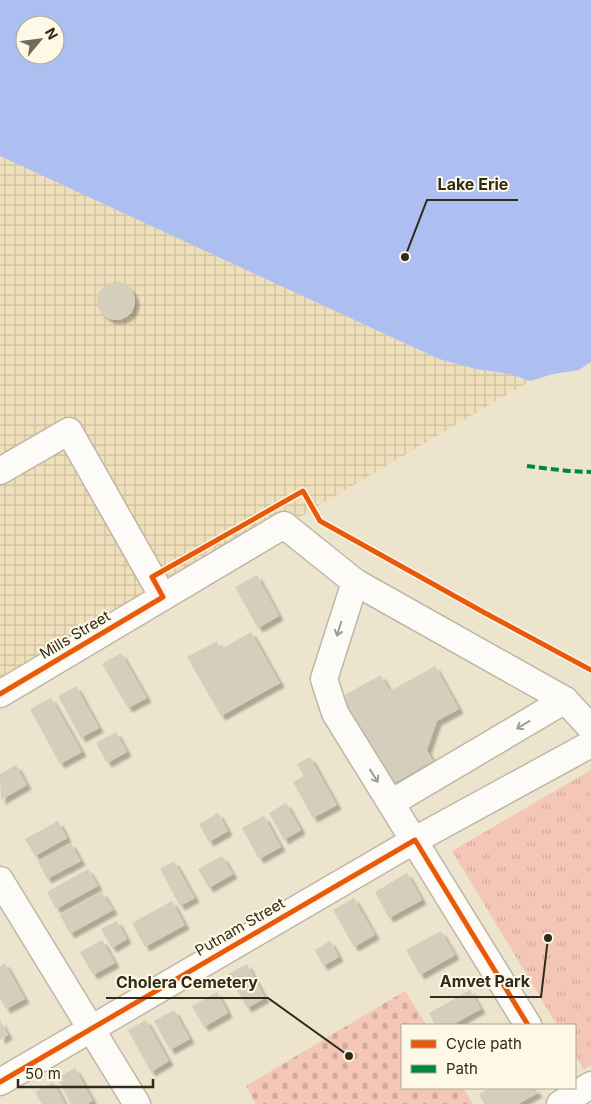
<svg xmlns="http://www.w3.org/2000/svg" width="591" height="1104" font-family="Inter,sans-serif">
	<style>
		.industrial { fill: url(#industrial-grid) }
		.cemetery { fill: url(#cemetery-stones) }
		.park { fill: url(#park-tufts) }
		.water { fill: #adbef0; fill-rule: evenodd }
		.building { fill: #d5cebc; filter: url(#shadow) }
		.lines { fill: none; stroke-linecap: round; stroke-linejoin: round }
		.minor-casing { stroke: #beb7a5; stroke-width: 29 }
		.minor { stroke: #fcfbf8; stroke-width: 26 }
		.quiet { stroke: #00873e; stroke-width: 4; stroke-dasharray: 8 4; stroke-linecap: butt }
		.cycleway-casing { stroke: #fef8e7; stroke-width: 8 }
		.cycleway { stroke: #e8590c; stroke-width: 5 }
		.oneway { stroke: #a09d94 }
		.labels { text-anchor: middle; stroke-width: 4; stroke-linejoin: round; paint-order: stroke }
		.street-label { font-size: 15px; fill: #302a1a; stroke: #fef8e7 }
		.leader { fill: none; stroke: #302a1a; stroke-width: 2 }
		.callout-dot { fill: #302a1a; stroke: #fef8e7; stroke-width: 2 }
		.callout-label { font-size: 16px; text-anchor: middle; font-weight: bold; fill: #302a1a; stroke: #fef8e7; stroke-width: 4; stroke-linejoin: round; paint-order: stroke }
	</style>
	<defs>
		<pattern id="industrial-grid" width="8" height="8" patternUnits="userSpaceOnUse" patternTransform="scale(1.25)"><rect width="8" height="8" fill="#efe0bb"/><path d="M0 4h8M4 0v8" fill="none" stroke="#cdc0a0"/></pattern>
		<pattern id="cemetery-stones" width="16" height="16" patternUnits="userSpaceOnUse" patternTransform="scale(1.25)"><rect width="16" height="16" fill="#f4c6b5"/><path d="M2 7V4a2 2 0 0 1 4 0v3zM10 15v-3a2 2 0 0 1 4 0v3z" fill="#d2aa9b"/></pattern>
		<pattern id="park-tufts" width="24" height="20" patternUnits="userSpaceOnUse" patternTransform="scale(1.25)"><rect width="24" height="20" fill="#f4c6b5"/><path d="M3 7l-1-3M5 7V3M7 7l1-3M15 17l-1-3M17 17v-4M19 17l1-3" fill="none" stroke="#d2aa9b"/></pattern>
		<filter id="shadow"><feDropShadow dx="4.5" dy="4.5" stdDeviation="1" flood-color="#0004"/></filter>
	</defs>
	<rect width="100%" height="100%" fill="#ede4cd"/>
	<polygon class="industrial" points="0,156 439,359 476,369 510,374 530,381 0,694"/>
	<polygon class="cemetery" points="405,991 426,1025 402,1025 402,1088 463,1088 473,1104 256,1104 246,1086"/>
	<polygon class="park" points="591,770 591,1065 584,1070 575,1054 575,1025 557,1025 452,851"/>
	<path class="water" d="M0,0H591V362L579,370L553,374L530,381L510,374L476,369L439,359L0,156ZM25,25H55V55H25Z"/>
	<g class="building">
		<circle cx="116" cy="301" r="19"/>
		<polygon points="257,575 279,616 258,628 235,587"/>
		<polygon points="251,632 280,683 221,716 187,657 217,641 221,649"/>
		<polygon points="121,653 147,698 128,708 102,664"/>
		<polygon points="435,666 459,709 437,721 427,750 433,761 389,786 339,698 381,675 390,691"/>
		<polygon points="76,686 99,728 81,738 58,696"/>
		<polygon points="51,698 82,752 60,764 30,709"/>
		<polygon points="116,732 127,752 107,763 96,743"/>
		<polygon points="310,757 337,805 313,818 293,782 304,776 297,764"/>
		<polygon points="16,765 27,785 1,800 0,774"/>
		<polygon points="286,803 301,830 284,840 269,813"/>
		<polygon points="218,813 228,831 209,842 199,824"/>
		<polygon points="264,816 281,847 259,859 242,828"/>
		<polygon points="58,821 67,838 35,856 25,839"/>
		<polygon points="71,843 81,861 47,879 38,861"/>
		<polygon points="222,856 233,874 209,888 198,869"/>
		<polygon points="174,861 195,898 180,906 160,869"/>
		<polygon points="88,869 98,886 56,909 47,892"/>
		<polygon points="407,873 422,900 389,918 375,892"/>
		<polygon points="102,892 113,910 70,934 60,915"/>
		<polygon points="354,898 375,935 354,947 333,910"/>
		<polygon points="172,901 185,925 145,947 132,923"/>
		<polygon points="117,921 127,939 112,948 101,929"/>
		<polygon points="441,931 455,955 420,975 406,950"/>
		<polygon points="102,940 115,963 93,975 80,952"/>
		<polygon points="330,941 339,957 323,966 315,950"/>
		<polygon points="5,963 25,999 6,1009 0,998 0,966"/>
		<polygon points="247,964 265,998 247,1008 228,974"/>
		<polygon points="470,990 481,1009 452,1025 435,1025 429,1013"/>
		<polygon points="217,992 228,1013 204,1027 192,1006"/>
		<polygon points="174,1010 190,1039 170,1050 154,1021"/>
		<polygon points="0,1020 8,1035 0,1040"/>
		<polygon points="146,1020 169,1061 151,1072 128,1030"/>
		<polygon points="75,1068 93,1101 87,1104 71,1104 57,1078"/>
		<polygon points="53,1082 65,1104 42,1104 35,1092"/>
		<polygon points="491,1088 534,1088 538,1093 518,1104 484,1104 479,1094"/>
	</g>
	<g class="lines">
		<defs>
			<g id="minor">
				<polyline points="0,471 69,431 163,597"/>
				<polyline points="355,582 324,679 335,713 528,1025"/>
				<polyline points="0,694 284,525 355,582 565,700 591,728"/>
				<polyline points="391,803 565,700"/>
				<polyline points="0,880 137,1104"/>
				<polyline points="0,1082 415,840 591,744"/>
				<polyline points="560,1104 591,1085"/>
			</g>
		</defs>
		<use href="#minor" class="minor-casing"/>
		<use href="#minor" class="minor"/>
		<polyline class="quiet" points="527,466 568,471 591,472"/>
		<defs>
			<g id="cycleway">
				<polyline points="0,694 163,597 152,577 303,491 320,521 485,613 591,670"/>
				<polyline points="0,1082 415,840 528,1025"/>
			</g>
		</defs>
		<use href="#cycleway" class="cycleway-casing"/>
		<use href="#cycleway" class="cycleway"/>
	</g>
	<defs><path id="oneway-shaft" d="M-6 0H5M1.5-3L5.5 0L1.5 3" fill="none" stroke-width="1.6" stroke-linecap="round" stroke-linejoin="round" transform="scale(1.25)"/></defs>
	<g class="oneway">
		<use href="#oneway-shaft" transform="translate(339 629) rotate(107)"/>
		<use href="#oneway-shaft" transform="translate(523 725) rotate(149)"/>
		<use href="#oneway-shaft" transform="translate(374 776) rotate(58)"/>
	</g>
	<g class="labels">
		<g class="street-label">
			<text transform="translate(75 635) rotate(-31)" y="5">Mills Street</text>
			<text transform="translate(240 927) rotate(-30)" y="5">Putnam Street</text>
		</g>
	</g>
	<path class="leader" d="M405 257L427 200H518M548 938L541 997H430M349 1056L268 998H106"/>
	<g class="callout-dot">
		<circle cx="405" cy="257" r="5"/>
		<circle cx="548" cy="938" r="5"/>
		<circle cx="349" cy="1056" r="5"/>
	</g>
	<g class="callout-label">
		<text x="473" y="190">Lake Erie</text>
		<text x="485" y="987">Amvet Park</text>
		<text x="187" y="988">Cholera Cemetery</text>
	</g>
	<rect x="401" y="1024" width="175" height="65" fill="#fef8e7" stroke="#aca695"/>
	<rect x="411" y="1040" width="25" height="8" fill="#e8590c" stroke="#aca695"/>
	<text x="446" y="1049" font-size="15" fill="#302a1a">Cycle path</text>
	<rect x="411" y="1065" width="25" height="8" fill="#00873e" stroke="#aca695"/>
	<text x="446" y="1074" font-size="15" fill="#302a1a">Path</text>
	<g transform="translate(40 40) rotate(61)"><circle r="24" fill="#fef8e7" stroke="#aca695"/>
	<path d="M0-4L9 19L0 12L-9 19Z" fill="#726b59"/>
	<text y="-8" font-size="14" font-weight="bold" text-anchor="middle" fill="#302a1a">N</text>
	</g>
	<path d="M18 1079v8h135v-8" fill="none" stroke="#302a1a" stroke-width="2.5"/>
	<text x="25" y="1079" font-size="15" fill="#302a1a" stroke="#fef8e7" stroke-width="4" paint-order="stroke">50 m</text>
</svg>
